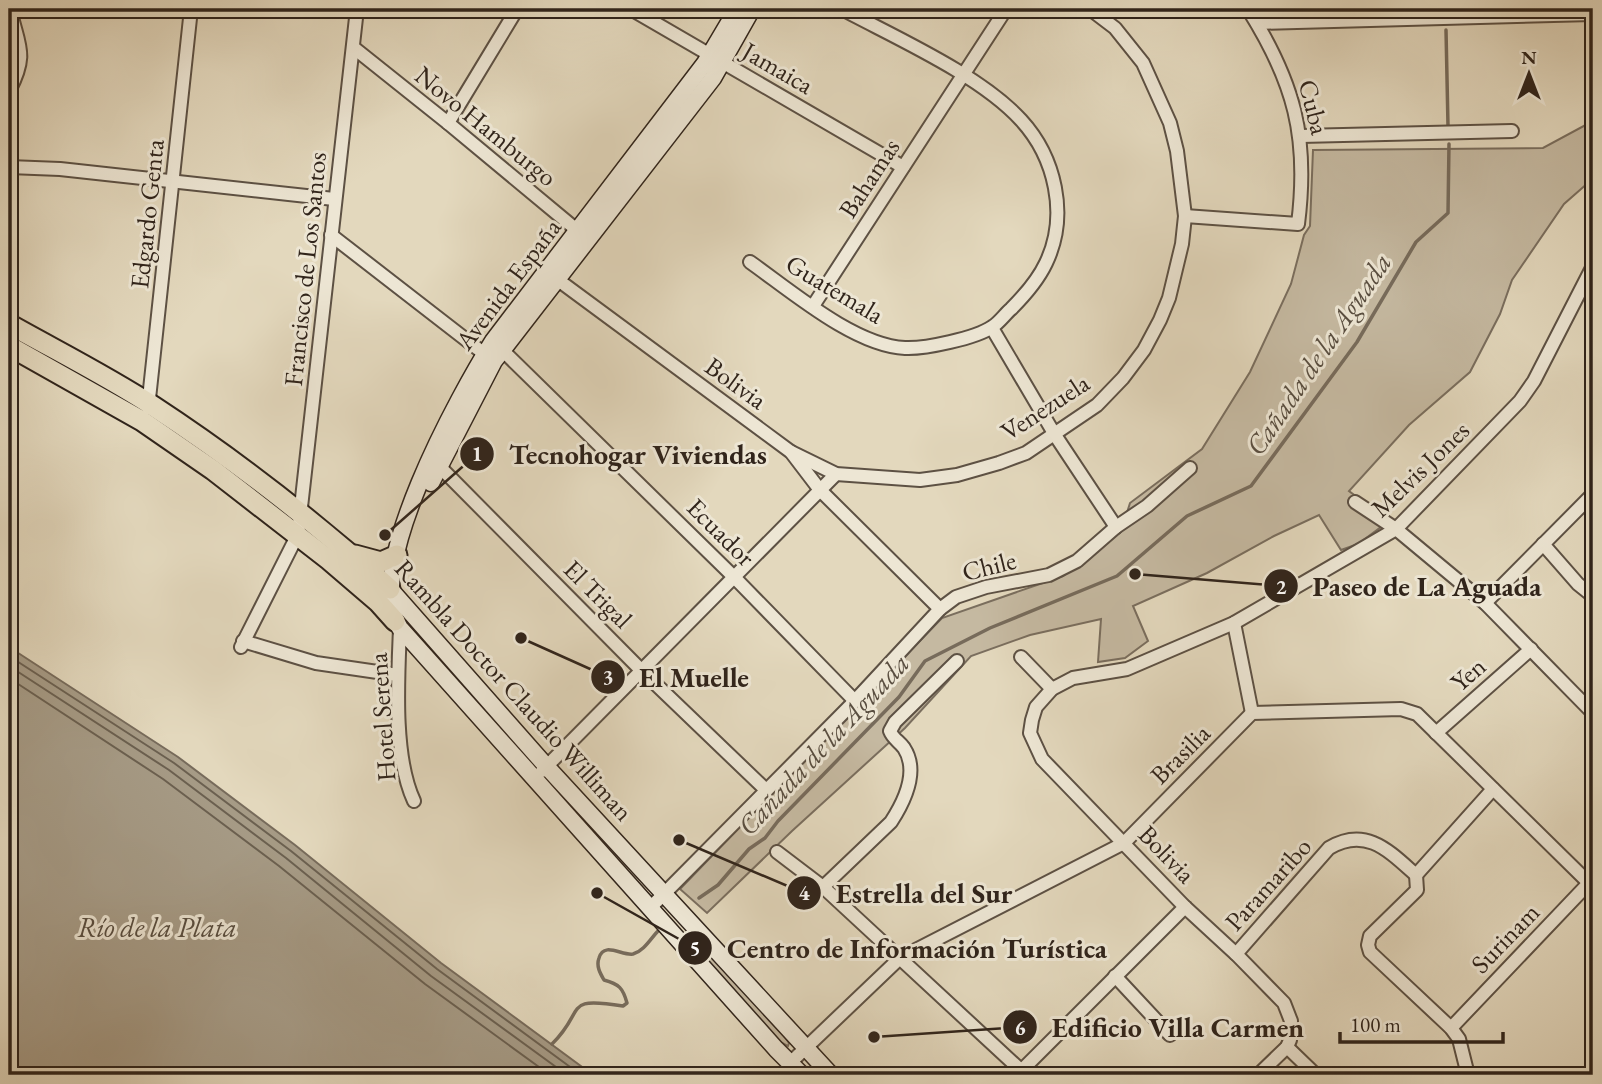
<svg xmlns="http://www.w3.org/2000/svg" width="1602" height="1084" font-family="'EB Garamond',serif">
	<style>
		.green { fill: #c5b9a1; stroke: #7a6e5e; stroke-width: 2 }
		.water { fill: #a69b86; stroke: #776b5b; stroke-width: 2 }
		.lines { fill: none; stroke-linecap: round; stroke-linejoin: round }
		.shore { stroke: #6b6050; stroke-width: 2 }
		.stream { stroke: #776b5b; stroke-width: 3.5 }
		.minor-casing { stroke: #5d5144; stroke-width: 16 }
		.secondary-casing { stroke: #30241b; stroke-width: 19 }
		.primary-casing { stroke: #30241b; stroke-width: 23 }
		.minor { stroke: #ede6d4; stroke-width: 12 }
		.secondary { stroke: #ede6d4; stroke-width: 16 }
		.primary { stroke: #e3d8bd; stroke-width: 19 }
		.labels { text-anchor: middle; stroke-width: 6; stroke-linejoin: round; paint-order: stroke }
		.street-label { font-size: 26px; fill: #30241b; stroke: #ede6d4 }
		.water-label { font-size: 28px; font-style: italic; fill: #594e40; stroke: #ede6d4 }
		.leader { fill: none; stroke: #30241b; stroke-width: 2.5 }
		.callout-dot { fill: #30241b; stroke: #ede6d4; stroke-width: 2.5 }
		.mark-label { font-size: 21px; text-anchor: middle; font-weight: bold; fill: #fff }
		.callout-label { font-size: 28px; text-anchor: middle; font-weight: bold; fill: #30241b; stroke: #ede6d4; stroke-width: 6; stroke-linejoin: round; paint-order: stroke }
	</style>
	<rect width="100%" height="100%" fill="#e3d8bd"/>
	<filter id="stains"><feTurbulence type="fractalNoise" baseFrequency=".00286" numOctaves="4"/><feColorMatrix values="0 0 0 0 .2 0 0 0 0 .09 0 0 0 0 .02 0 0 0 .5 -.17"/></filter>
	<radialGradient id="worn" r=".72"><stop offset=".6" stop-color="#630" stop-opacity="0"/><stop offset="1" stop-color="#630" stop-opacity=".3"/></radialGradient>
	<g class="green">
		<polygon points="1593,121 1593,185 1589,182 1564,204 1512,280 1500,314 1470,372 1409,425 1349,491 1389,521 1358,544 1341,550 1319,515 1274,536 1207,573 1133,606 1148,641 1125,658 1098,662 1101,619 1030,635 971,656 905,728 792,831 707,913 680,889 942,618 1063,576 1121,532 1130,503 1202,449 1250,372 1291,284 1304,235 1310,226 1313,150 1543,148"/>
		<polygon points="687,933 695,936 785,1037 789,1043 788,1046 779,1041 689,941"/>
	</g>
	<polygon class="water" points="9,647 178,757 295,845 441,963 593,1075 9,1075"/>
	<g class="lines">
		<g class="shore">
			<polyline points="9,656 174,763 291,851 437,969 581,1075"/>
			<polyline points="9,666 169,770 286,858 431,976 567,1075"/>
			<polyline points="9,678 163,779 279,866 425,984 550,1075"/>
		</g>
		<g class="stream">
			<polyline points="1445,9 1445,12"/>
			<polyline points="1446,30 1448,126"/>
			<polyline points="699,898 718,885 749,849 765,838 778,821 899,697 925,661 990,628 1117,576 1187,516 1251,486 1357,342 1416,242 1448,213 1449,144"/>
			<path d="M552,1044C587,1010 561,996 623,1006L627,1003C623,988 619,984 604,980C600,973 596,966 599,958C604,941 622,956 633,954C644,951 651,938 658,931"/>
		</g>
		<defs>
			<g id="minor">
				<polyline points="631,9 903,167"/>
				<polyline points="1257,23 1593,14"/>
				<polyline points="354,48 448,123 584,236"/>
				<path d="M9,91C29,53 18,46 10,9"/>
				<polyline points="448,123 517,9"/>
				<polyline points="1301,136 1512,131"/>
				<polyline points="9,167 60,169 334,199"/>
				<path d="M1185,216L1298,224C1309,137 1294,82 1248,9"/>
				<polyline points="331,235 491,359"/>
				<path d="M750,262C791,291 855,346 905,348C925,349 976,338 992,327C999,323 1005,314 1011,309C1024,296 1038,280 1046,263C1069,215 1055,157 1021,120C980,75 896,38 842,9"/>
				<polyline points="550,274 791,452 820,490 940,609"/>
				<polyline points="813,306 1006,9"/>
				<polyline points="992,328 1055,435 1116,527"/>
				<polyline points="496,344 734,577 854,700"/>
				<polyline points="148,408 191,9"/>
				<polyline points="791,452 836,474 920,480 957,475 999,463 1026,453 1097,405 1123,378 1144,350 1160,320 1169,298 1182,244 1185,216 1177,151 1170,123 1143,63 1115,28 1090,9"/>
				<polyline points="435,462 642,671 766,790"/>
				<polyline points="1355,502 1396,529 1485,603 1593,713"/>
				<polyline points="1543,544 1578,584 1593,596"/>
				<polyline points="1485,603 1593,494"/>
				<polyline points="1234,623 1252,713"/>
				<path d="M400,628C398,679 393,756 414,801"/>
				<polyline points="243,641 316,663 398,675"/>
				<polyline points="241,647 298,534 357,9"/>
				<polyline points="1021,657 1052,689"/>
				<polyline points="1436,733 1531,649"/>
				<polyline points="542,771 836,474"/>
				<polyline points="777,852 823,887 1026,1075"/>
				<polyline points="1416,875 1417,890 1370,936 1368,945 1370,952 1451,1028 1459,1039 1468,1075"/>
				<path d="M823,887L891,822C904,802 919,771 904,748C899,741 893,739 890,731L895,722L957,661"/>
				<polyline points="650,908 849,707 940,609 956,597 986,587 1049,575 1077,561 1116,527 1147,506 1190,468"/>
				<path d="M1236,954L1329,848C1366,826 1389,851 1416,875L1493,789"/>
				<polyline points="1115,976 1170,1035"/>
				<polyline points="1451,1028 1589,883 1593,883"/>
				<polyline points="1287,1047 1316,1075"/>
				<polyline points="790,1063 900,958 1124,843 1252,713 1401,709 1417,714 1589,883"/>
				<polyline points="1017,1075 1185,907"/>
				<polyline points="1258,1075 1287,1047 1290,1040 1291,1021 1284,1003 1236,954 1185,907 1042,759 1030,733 1032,720 1036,707 1052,689 1073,678 1127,669 1234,623 1396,529 1520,401 1534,381 1593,266"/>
			</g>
			<g id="secondary">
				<path d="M737,9L705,63L493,341C461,392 360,573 400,628L776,1049L802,1075"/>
				<polyline points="431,483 494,361 713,78 752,9"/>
				<polyline points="390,589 547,767 831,1075"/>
			</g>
			<g id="primary">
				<path d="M9,324C57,351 107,376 153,406C237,461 316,523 390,589"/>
				<polyline points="9,346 142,421 213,470 329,560 378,602 395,621"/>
				<polyline points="355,555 381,562 397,555"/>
			</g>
		</defs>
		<use href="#minor" class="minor-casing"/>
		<use href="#secondary" class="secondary-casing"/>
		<use href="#primary" class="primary-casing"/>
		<use href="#minor" class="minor"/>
		<use href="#secondary" class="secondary"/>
		<use href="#primary" class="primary"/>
	</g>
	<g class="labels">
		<g class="street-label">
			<text transform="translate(778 68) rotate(30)" y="9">Jamaica</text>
			<text transform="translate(1314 107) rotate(76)" y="9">Cuba</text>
			<text transform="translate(486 126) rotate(39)" y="9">Novo Hamburgo</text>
			<text transform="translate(869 178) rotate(-57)" y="9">Bahamas</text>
			<text transform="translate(147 214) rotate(-84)" y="9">Edgardo Genta</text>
			<text transform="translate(305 269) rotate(-84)" y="9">Francisco de Los Santos</text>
			<text transform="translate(508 284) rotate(-53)" y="9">Avenida España</text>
			<text transform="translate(835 289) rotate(31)" y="9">Guatemala</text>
			<text transform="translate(736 383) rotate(36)" y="9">Bolivia</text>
			<text transform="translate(1045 407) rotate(-33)" y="9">Venezuela</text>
			<text transform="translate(1420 469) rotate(-44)" y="9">Melvis Jones</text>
			<text transform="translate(721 532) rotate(45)" y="9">Ecuador</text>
			<text transform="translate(989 566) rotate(-14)" y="9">Chile</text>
			<text transform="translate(598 594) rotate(45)" y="9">El Trigal</text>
			<text transform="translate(1468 674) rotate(-41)" y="9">Yen</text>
			<text transform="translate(514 690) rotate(48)" y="9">Rambla Doctor Claudio Williman</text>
			<text transform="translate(382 717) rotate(-94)" y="9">Hotel Serena</text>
			<text transform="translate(1180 754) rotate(-45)" y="9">Brasilia</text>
			<text transform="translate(1167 854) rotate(46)" y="9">Bolivia</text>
			<text transform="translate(1268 884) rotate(-48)" y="9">Paramaribo</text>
			<text transform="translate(1505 938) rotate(-46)" y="9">Surinam</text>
		</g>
		<g class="water-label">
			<text transform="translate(1318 354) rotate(-56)" y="10">Cañada de la Aguada</text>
			<text transform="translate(823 744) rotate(-47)" y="10">Cañada de la Aguada</text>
			<text x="157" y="937">Río de la Plata</text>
		</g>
	</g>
	<path class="leader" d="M385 535L477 454M1135 574L1281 586M521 638L608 677M679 840L804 893M597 893L695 948M874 1037L1020 1027"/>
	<g class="callout-dot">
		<circle cx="385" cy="535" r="7"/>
		<circle cx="1135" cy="574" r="7"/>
		<circle cx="521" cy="638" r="7"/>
		<circle cx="679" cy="840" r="7"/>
		<circle cx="597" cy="893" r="7"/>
		<circle cx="874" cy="1037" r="7"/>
		<circle cx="477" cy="454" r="18"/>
		<circle cx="1281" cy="586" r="18"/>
		<circle cx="608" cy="677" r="18"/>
		<circle cx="804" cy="893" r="18"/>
		<circle cx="695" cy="948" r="18"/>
		<circle cx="1020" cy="1027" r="18"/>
	</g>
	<g class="mark-label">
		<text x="477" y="461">1</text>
		<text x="1281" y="594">2</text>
		<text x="608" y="684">3</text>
		<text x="804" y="900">4</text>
		<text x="695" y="955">5</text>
		<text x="1020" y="1035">6</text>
	</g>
	<g class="callout-label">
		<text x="638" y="464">Tecnohogar Viviendas</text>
		<text x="1427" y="596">Paseo de La Aguada</text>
		<text x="694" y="687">El Muelle</text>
		<text x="924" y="903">Estrella del Sur</text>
		<text x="917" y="958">Centro de Información Turística</text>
		<text x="1178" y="1037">Edificio Villa Carmen</text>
	</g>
	<rect width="1602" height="1084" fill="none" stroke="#e3d8bd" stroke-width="35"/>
	<rect x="10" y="10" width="1581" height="1063" fill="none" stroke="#30241b" stroke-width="3.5"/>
	<rect x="18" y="18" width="1567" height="1049" fill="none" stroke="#30241b" stroke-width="2"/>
	<g transform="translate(1529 74)" stroke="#ede6d4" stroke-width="5" paint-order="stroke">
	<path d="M0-5L12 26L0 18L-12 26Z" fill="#30241b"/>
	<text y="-10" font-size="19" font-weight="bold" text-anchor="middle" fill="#30241b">N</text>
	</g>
	<path d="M1340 1032v10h163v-10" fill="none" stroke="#30241b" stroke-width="3.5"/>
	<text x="1350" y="1032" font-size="21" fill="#30241b" stroke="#ede6d4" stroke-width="5" paint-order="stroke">100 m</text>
	<rect width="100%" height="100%" filter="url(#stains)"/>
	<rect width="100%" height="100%" fill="url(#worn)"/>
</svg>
